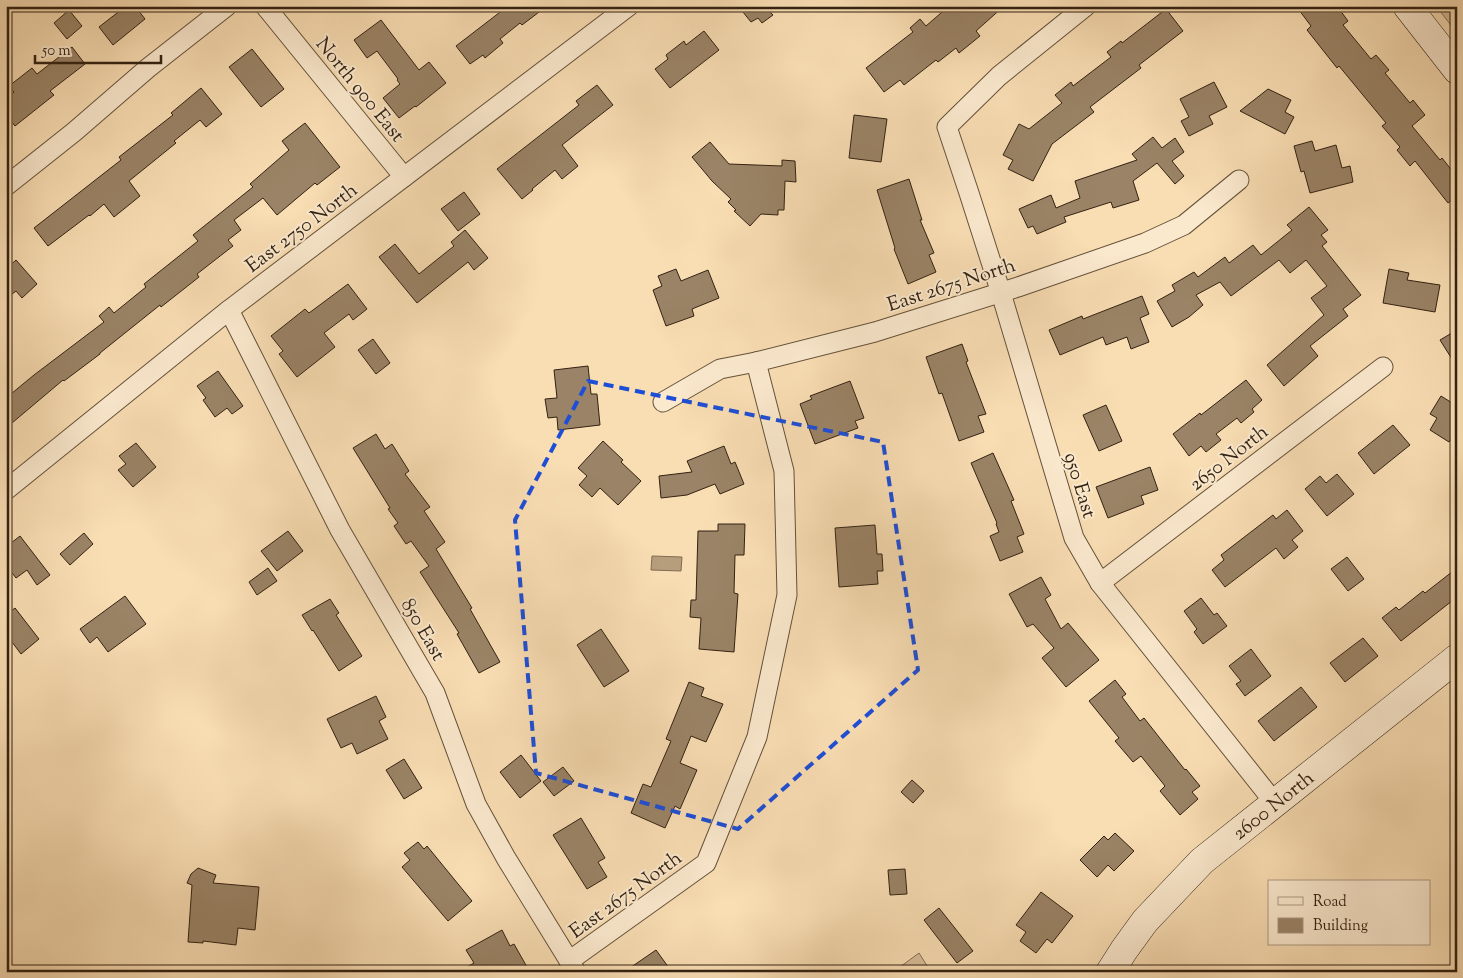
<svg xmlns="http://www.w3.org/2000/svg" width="1463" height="978" font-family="'Sorts Mill Goudy',serif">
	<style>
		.green { fill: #d7bd98; stroke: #857055 }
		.water { fill: #b69d7c; stroke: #826c52 }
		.building { fill: #9a8366; stroke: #332212 }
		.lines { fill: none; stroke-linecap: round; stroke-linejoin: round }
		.street-casing { stroke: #64513a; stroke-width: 21 }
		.secondary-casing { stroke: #332212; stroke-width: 29 }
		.street { stroke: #fbe9ce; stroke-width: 19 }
		.secondary { stroke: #fbe9ce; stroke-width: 28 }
		.marked { fill: none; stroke: #1d4ed8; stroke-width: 4; stroke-dasharray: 10 6; stroke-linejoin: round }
		.labels { text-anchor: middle; stroke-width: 4; stroke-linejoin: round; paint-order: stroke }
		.street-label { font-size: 20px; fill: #332212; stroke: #fbe9ce }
	</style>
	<rect width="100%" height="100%" fill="#f9ddb3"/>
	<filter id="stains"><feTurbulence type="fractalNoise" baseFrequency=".004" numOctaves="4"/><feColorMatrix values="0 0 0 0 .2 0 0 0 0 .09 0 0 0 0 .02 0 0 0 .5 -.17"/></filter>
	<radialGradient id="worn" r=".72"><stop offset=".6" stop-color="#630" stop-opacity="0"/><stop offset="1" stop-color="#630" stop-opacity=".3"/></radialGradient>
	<g class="green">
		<polygon points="1436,6 1457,6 1457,33"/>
		<polygon points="919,953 931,972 893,972"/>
	</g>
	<polygon class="water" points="652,556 682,557 681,571 651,570"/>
	<g class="building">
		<polygon points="126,6 135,6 145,19 113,45 99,27"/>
		<polygon points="508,6 547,6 522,25 520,23 500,39 503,43 485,58 483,55 470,64 456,46"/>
		<polygon points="738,6 773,6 768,10 773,15 762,23 758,18 751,22"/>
		<polygon points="949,6 1004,6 976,31 980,36 959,53 956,48 938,62 936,60 904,85 900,80 884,92 866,68 913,32 910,28 920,19 926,26"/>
		<polygon points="1296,6 1337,6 1348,21 1343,25 1371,59 1376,55 1389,70 1385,73 1410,103 1413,100 1425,115 1412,126 1440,160 1442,158 1457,177 1457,196 1448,203 1415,161 1410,166 1397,150 1400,147 1382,126 1386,123 1339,66 1337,68 1307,30 1311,26"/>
		<polygon points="1166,9 1183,31 1139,65 1141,68 1090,107 1094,112 1052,144 1033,181 1008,169 1013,160 1003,155 1019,124 1029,129 1062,103 1055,95 1071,82 1073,86 1111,57 1107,52 1121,41 1122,43"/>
		<polygon points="69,10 82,26 67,39 54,23"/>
		<polygon points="381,20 419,70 429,62 446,83 416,107 415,106 399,118 383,98 400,84 397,80 398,79 377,51 367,58 354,40"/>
		<polygon points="704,31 719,50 670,88 655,69 668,59 666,55 684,41 686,45"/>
		<polygon points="72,47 85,64 50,91 54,95 15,126 6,115 6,99 14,92 9,86 32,68 37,74"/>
		<polygon points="252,49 284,89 261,107 229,67"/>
		<polygon points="1214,82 1227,107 1209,116 1213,124 1189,136 1181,121 1189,117 1180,99"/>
		<polygon points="597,85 613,105 562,145 578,166 562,179 555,170 532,189 533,190 522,199 497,169 579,105 576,101"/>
		<polygon points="201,88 222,114 206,127 200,120 174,141 176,143 129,181 140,196 114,217 104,204 90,216 89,215 48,246 34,228 121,160 119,157 173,115 171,113"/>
		<polygon points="1268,89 1291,100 1285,112 1294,117 1285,134 1240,111"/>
		<polygon points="854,115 887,119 881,162 849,158"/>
		<polygon points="305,123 340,167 317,185 315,183 277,215 263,198 234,220 241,230 228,240 233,246 197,274 199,277 161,307 160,305 100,353 100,354 64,381 63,380 12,423 6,416 6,398 34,375 104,322 99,316 109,307 114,313 146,287 144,284 198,241 193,235 253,187 250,184 289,150 282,141"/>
		<polygon points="1153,137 1162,148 1175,138 1184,152 1172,161 1184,176 1175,184 1157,163 1133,181 1139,200 1113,208 1111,202 1064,217 1066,222 1037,234 1033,226 1028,228 1019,209 1051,195 1056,208 1080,198 1075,181 1137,160 1132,154"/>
		<polygon points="1312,141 1315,151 1336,145 1342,168 1350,166 1353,182 1310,193 1304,171 1301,172 1294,146"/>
		<polygon points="710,142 729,164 782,166 782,160 795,161 796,182 785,181 784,210 778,210 778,215 761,214 750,226 734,211 736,210 728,202 731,199 712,181 692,157"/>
		<polygon points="909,179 922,220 920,220 934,253 929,255 936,272 908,284 894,249 895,248 877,190"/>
		<polygon points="464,192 480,214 458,231 441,209"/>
		<polygon points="1309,207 1328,230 1321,235 1327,242 1322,246 1361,295 1343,309 1348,316 1310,346 1318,356 1284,386 1267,365 1324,315 1311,298 1327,286 1306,260 1290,273 1279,260 1231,296 1220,282 1196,295 1203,305 1189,317 1172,327 1157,301 1175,291 1172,285 1194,272 1198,277 1225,257 1229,263 1253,245 1261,255 1292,230 1287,225"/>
		<polygon points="465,230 488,258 474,270 468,262 417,303 379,257 395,244 419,274 454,246 451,242"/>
		<polygon points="16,260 37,284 22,298 16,291 6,299 6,269"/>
		<polygon points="676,269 681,281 708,270 719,298 692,309 694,316 666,326 653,290 662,286 658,276"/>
		<polygon points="1389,269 1409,273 1407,280 1440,285 1435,312 1383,303"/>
		<polygon points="348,284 367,309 353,320 349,314 324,333 335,347 297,377 279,354 283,351 271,336 305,309 309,313"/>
		<polygon points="1142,296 1149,314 1140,318 1149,342 1131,349 1127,337 1106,345 1103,337 1060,355 1049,330 1082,316 1083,319"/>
		<polygon points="1457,330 1457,367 1440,340"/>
		<polygon points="373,339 390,363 376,374 358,350"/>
		<polygon points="962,344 968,361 966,362 986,414 978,416 984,432 959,441 942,393 939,394 926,357"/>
		<polygon points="588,366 591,394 597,394 600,425 558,430 557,417 548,418 545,399 557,398 554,370"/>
		<polygon points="218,371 243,406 232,414 227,408 215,417 203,400 206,398 197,386"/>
		<polygon points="1246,380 1262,400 1252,409 1254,412 1241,423 1237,418 1216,434 1221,440 1206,452 1201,446 1189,456 1173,434 1200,413 1201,415"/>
		<polygon points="850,381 864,418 855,421 858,428 815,444 800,404 812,399 810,396"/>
		<polygon points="1441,396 1457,406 1457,441 1452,438 1449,442 1430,430 1437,418 1430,414"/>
		<polygon points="1106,405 1122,441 1099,451 1083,415"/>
		<polygon points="1393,425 1410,445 1374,474 1358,453"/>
		<polygon points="376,434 385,449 392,444 409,471 405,474 430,507 424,511 445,542 436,549 472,608 470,609 500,662 479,673 457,634 459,633 420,572 429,566 411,541 406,544 394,526 398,523 388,509 390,508 353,448"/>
		<polygon points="603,441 623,460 621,462 641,481 618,505 600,488 592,497 579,485 587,476 578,468"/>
		<polygon points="136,443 156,467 133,487 118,470 126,464 119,456"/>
		<polygon points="724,446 731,464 735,462 744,484 720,494 715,484 687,495 661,498 659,476 692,472 687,461"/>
		<polygon points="993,453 1014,500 1011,501 1024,534 1017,537 1023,552 1000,561 990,536 999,532 996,524 997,523 971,463"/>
		<polygon points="1150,467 1158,490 1141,496 1144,504 1108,518 1096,487"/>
		<polygon points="1337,474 1354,494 1327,516 1305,489 1320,476 1326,483"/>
		<polygon points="1287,510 1303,531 1292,540 1298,547 1284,559 1276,548 1225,587 1212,570 1224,560 1221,555 1273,515 1276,519"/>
		<polygon points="718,524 745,524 744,555 735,555 734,593 738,594 734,652 699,649 701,618 690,617 691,600 696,600 698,531 718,531"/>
		<polygon points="875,525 877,554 882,554 883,571 877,571 878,584 839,587 835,528"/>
		<polygon points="288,531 303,551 277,571 261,551"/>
		<polygon points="84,533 93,544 70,565 60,554"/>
		<polygon points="20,536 50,575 37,585 27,570 16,578 6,565 6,547"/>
		<polygon points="1347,557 1364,579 1348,591 1331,569"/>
		<polygon points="268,568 277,581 257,595 249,582"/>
		<polygon points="1457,568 1457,597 1401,641 1382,618 1396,607 1399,610 1423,591 1425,593"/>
		<polygon points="1041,577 1051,595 1045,599 1061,629 1068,623 1099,660 1066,687 1042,658 1054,648 1033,624 1027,627 1009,594"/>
		<polygon points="125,596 146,624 108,652 97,637 90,643 80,629"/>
		<polygon points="1201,598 1214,615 1217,613 1227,626 1203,644 1194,632 1197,629 1184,611"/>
		<polygon points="330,599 339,613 336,615 362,656 339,671 313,630 312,631 302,615"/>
		<polygon points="15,608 39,639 21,654 6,634 6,615"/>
		<polygon points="601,629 629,671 604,687 577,645"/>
		<polygon points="1363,638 1378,656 1345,682 1330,663"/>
		<polygon points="1251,649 1271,676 1245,696 1236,684 1241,681 1229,666"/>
		<polygon points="1115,680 1126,694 1122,697 1140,721 1144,718 1185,770 1186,769 1200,786 1192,792 1198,799 1180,815 1160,791 1165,786 1141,756 1133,762 1115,741 1119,738 1089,701"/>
		<polygon points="689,682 704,688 701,696 723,704 706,742 691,736 680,763 697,770 680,809 675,806 665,828 631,813 643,784 651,787 671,741 666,739"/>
		<polygon points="1301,687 1317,707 1274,741 1258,721"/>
		<polygon points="376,696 386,717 379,721 388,739 357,754 352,743 341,748 327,719"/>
		<polygon points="521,755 541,781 520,798 500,772"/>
		<polygon points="404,759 422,788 404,799 386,770"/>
		<polygon points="563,767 574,781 554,796 543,782"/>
		<polygon points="912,780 924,791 913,803 901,792"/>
		<polygon points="581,818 605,858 598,862 607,877 587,889 553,835"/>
		<polygon points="1115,833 1134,851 1114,871 1108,865 1097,877 1080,860 1104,836 1108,840"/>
		<polygon points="418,842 424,849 427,846 472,901 448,921 402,867 410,860 404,853"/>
		<polygon points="198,868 216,875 213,883 259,887 255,930 238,928 236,945 203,941 203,943 188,942 192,885 187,883 191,874"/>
		<polygon points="905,869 907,894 890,895 888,870"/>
		<polygon points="1041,892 1073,916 1052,943 1047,939 1036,953 1020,941 1026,932 1016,925"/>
		<polygon points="939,908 973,951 957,963 924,920"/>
		<polygon points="502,930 510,946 514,944 527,967 519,972 458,972 474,963 466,950"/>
		<polygon points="656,950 672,972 624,972"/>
	</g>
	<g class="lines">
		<defs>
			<g id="street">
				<polyline points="265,6 404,177"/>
				<polyline points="1086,6 999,76 947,127 969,193 1001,293 1074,538 1100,583 1274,802"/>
				<polyline points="6,186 74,132 148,68 227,6"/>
				<polyline points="229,310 340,530 435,693 476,804 506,858 576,972"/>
				<polyline points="663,402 720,369 756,362 875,332 1018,287 1145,243 1184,225 1239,180"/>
				<polyline points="6,490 229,310 629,6"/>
				<polyline points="1100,583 1383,367"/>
				<polyline points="569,961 706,863 757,737 787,595 784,471 756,362"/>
			</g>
			<g id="secondary">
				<polyline points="1407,6 1457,70"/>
				<path id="s1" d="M1110,972L1124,950L1145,921L1202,861L1457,658"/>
			</g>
		</defs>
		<use href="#street" class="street-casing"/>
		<use href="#secondary" class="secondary-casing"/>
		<use href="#street" class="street"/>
		<use href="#secondary" class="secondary"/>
	</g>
	<path class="marked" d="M588,381L883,442L918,670L738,829L536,773L515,520Z"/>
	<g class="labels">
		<g class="street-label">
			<text transform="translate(361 89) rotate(51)" y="7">North 900 East</text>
			<text transform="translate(301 227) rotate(-37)" y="7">East 2750 North</text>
			<text transform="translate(951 284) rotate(-18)" y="7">East 2675 North</text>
			<text transform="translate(1228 457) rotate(-38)" y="7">2650 North</text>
			<text transform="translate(1081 485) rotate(73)" y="7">950 East</text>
			<text transform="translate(424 629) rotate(60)" y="7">850 East</text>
			<text dy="7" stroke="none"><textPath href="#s1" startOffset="235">2600 North</textPath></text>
			<text transform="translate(625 894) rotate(-36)" y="7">East 2675 North</text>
		</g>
	</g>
	<rect width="1463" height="978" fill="none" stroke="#f9ddb3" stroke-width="25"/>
	<rect x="8" y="8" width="1448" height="963" fill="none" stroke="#332212" stroke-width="2.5"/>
	<rect x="12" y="12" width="1438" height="953" fill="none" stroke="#332212"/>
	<rect x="1268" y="880" width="162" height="65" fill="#fbe9ce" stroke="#ab9983"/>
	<rect x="1278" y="897" width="25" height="8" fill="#fbe9ce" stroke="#ab9983"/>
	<text x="1313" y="906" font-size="15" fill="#332212">Road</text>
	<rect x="1278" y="918" width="25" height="15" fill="#9a8366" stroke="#ab9983"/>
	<text x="1313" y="930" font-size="15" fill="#332212">Building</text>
	<path d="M35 55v8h126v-8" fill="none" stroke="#332212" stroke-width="2.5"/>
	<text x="42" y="55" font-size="15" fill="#332212" stroke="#fbe9ce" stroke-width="4" paint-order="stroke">50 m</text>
	<rect width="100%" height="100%" filter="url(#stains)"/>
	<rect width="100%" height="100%" fill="url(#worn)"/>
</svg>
